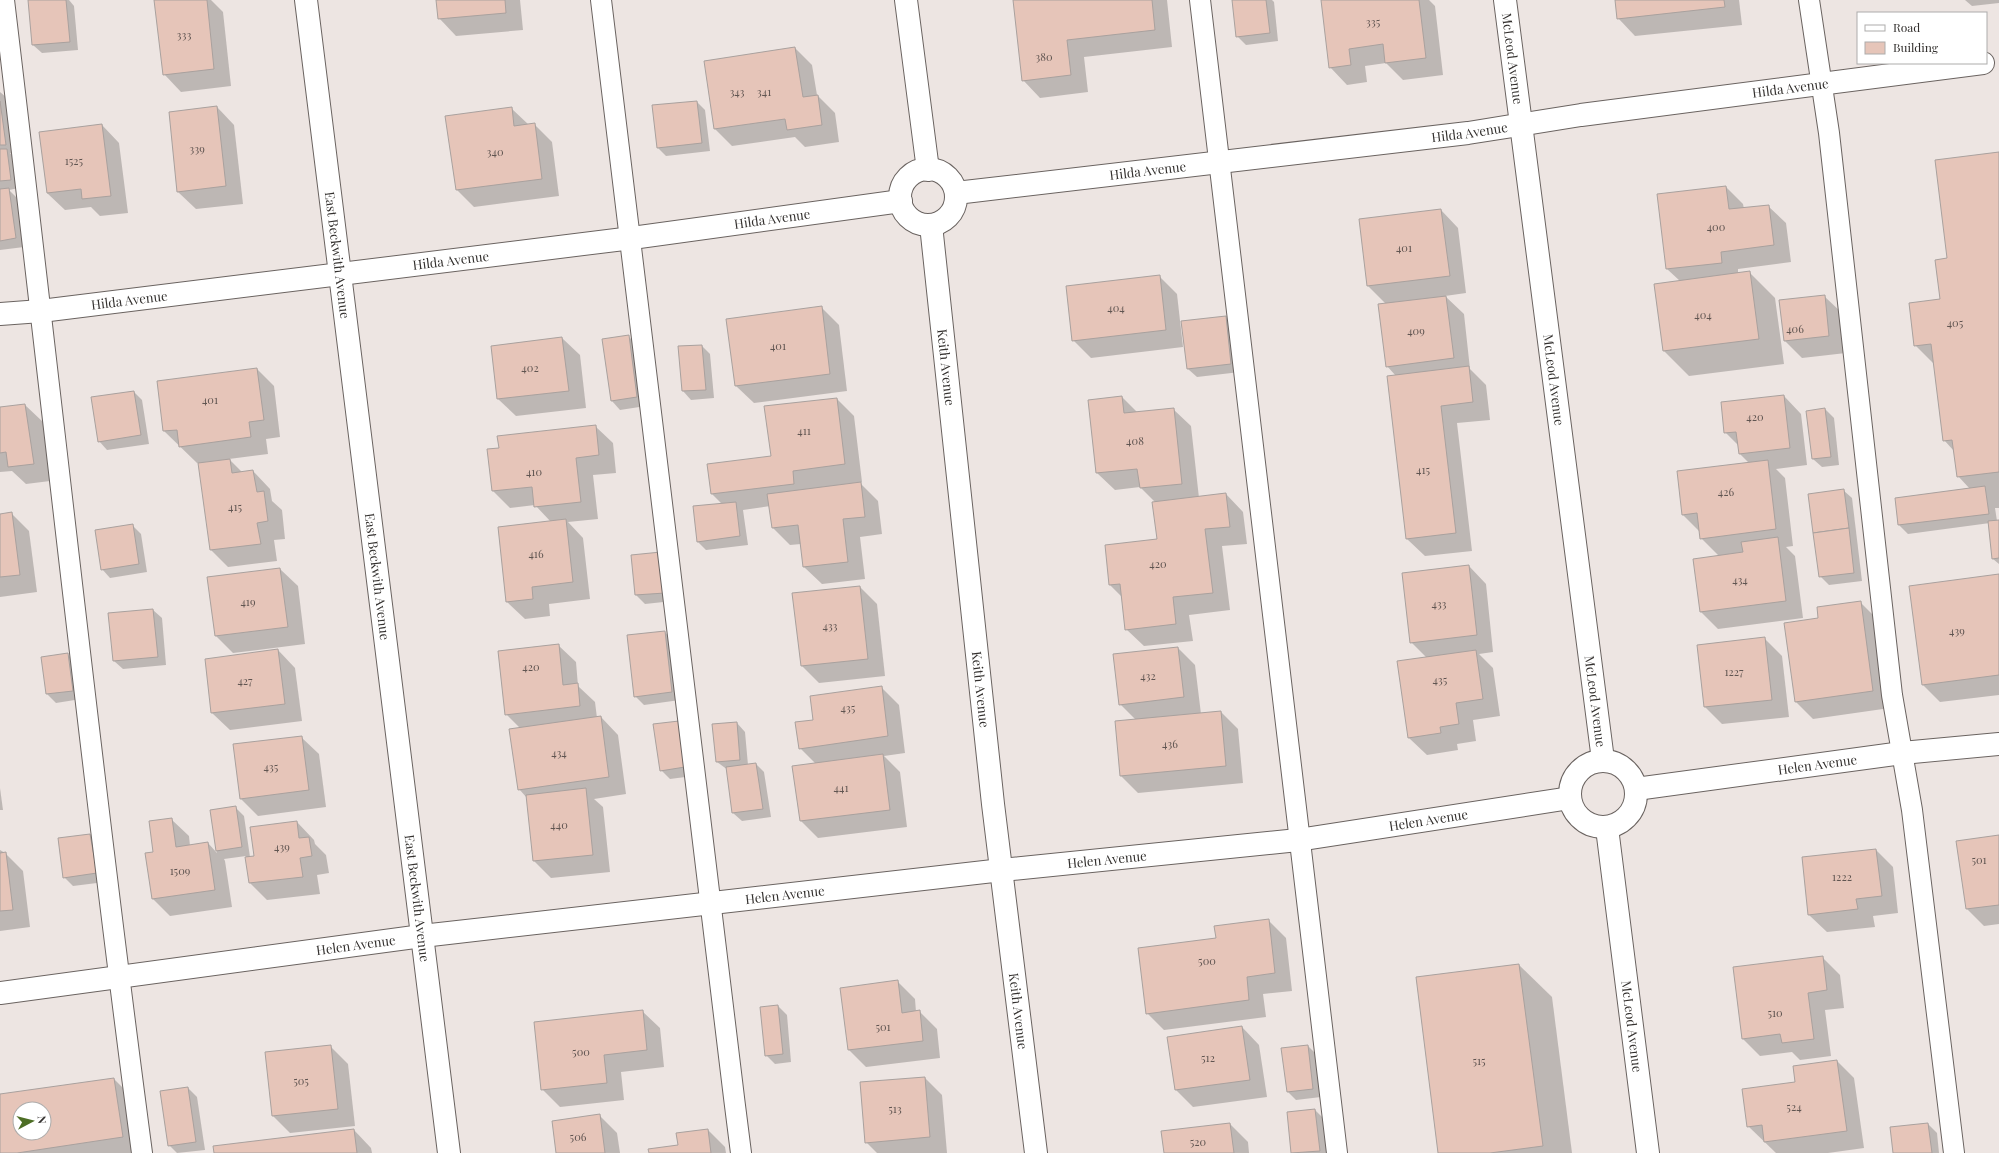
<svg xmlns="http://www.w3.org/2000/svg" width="1999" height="1153" font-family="'Playfair Display',serif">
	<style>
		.shadow { fill: #0003; fill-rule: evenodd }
		.building { fill: #e6c5b9; stroke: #a9a19e; fill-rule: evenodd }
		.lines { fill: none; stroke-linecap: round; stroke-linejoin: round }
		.service-casing { stroke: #6a6360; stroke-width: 22 }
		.minor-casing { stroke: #6a6360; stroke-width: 24 }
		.tertiary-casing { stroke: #6a6360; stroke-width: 24 }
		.service { stroke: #fff; stroke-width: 20 }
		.minor { stroke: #fff; stroke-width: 22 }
		.tertiary { stroke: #fff; stroke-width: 22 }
		.labels { text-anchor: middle; stroke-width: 3; stroke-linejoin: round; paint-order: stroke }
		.number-label { font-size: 11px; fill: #605551 }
		.street-label { font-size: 13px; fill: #33302e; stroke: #fff }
	</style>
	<rect width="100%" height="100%" fill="#ede5e2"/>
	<g class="shadow">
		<polygon points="29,0 69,0 74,6 78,50 42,53 33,45"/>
		<polygon points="159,0 211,0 223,12 231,86 181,92 164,74"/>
		<polygon points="437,0 520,0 523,30 456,36 439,18"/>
		<polygon points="1014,0 1167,0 1172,47 1084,57 1088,92 1040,98 1023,80"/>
		<polygon points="1233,0 1272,0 1274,2 1278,41 1246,45 1237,36"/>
		<polygon points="1322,0 1429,0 1435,6 1443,75 1403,80 1386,63 1365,66 1367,82 1347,85 1330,67"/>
		<polygon points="1616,0 1739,0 1742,25 1635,36 1618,18"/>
		<polygon points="1965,0 1999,0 1999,3 1972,6"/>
		<polygon points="795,48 812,65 817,95 835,113 839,142 805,147 795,137 732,146 715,129 705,61"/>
		<polygon points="0,92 7,98 14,153 10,153 15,158 19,188 9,190 17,198 24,247 0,250"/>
		<polygon points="697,102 705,110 710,151 666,156 658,148"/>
		<polygon points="217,107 234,125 243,204 196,209 178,192"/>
		<polygon points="511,108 529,125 535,125 552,142 559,196 474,207 457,190 446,117"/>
		<polygon points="102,125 119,143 128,213 100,216 91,207 65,210 47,193 40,133"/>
		<polygon points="1999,153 1999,508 1995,508 1997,521 1999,521 1999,564 1993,559 1990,523 1908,534 1899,525 1896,499 1970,489 1958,476 1954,451 1944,440 1934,364 1915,345 1941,300 1948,259"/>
		<polygon points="1726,187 1743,204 1744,209 1768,206 1786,223 1791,262 1738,269 1738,274 1750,273 1775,298 1784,364 1689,376 1664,351 1680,281 1667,269"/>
		<polygon points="1441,210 1458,228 1466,293 1445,296 1464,314 1470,369 1486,385 1490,420 1457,423 1472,551 1425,556 1407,539 1396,376 1387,366 1386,304 1368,286"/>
		<polygon points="1159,276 1177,294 1183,347 1091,358 1073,340"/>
		<polygon points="1824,296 1842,313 1846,353 1802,358 1785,341"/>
		<polygon points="821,307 839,325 847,391 754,403 736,386 728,320"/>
		<polygon points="1225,317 1234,326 1240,372 1197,377 1188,369"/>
		<polygon points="628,336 637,345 646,406 620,410 612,401"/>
		<polygon points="562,338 580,355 586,408 516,416 498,399 492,346"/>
		<polygon points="702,346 710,354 714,398 691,400 683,391"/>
		<polygon points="257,369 274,386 280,437 266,439 268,454 229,459 243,473 253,471 270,489 272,501 282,510 285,539 274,540 277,561 228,567 211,550 199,463 197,463 164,431"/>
		<polygon points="134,392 142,400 149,444 107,450 99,441"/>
		<polygon points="1784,396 1801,414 1807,465 1776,469 1785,478 1793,546 1786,547 1795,556 1803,618 1718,629 1701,612 1719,556 1701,538 1700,532 1683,515 1749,463 1740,454 1739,446 1725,432"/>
		<polygon points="1122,397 1138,413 1173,409 1191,426 1199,498 1226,494 1243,512 1247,544 1222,546 1230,610 1189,615 1193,641 1144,646 1126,629 1122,597 1110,585 1158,540 1156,503 1140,487 1115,490 1097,473"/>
		<polygon points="837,399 854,416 862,482 859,482 878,501 882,534 860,537 865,579 822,584 804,567 801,544 790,545 773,528 770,506 743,510 748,545 706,550 697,541 722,504 712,494 772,457"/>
		<polygon points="25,405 43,422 50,481 26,484 12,471 0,472 0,408"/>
		<polygon points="1825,409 1834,418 1839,465 1822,467 1813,459"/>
		<polygon points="595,426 613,443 616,473 593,475 598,519 568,522 583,538 590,599 549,604 550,616 525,619 507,602 551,522 535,505 510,508 493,491 500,449"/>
		<polygon points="1843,490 1852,498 1862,581 1829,585 1820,576"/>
		<polygon points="12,514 29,531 37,592 0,597 0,515"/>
		<polygon points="132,525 141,534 147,572 110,578 102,569"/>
		<polygon points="632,556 673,601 645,604 636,595"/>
		<polygon points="1469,566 1486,584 1493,652 1479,654 1493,668 1500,716 1473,720 1476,741 1457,744 1458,750 1427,755 1409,738 1427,658 1411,642"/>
		<polygon points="280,569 298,586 305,644 233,653 216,636 208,577"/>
		<polygon points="1999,575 1999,695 1940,702 1923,685"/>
		<polygon points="860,587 877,604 885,676 819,683 802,666"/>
		<polygon points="1860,602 1878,620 1890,708 1813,719 1796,702 1819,619"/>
		<polygon points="153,610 162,618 166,665 123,669 114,661 109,614"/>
		<polygon points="665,632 673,641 680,700 644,705 635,696"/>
		<polygon points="1764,638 1782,656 1789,717 1722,724 1705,707"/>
		<polygon points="558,645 576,662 578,686 595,702 597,718 601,717 618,735 626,794 594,799 603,807 610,872 551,878 534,861 527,798 519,789 520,728 506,714"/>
		<polygon points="1178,648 1195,665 1201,714 1221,712 1238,729 1243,783 1138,793 1121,776 1136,720 1120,704"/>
		<polygon points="278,650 295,668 302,721 230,730 212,713 206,660"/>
		<polygon points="67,654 76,663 81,699 56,703 47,694 42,658"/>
		<polygon points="881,687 899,705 905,753 884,756 900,772 907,827 818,838 801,821 793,767 816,764 800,748 814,721"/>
		<polygon points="737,723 745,732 748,765 756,764 764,772 771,817 742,821 733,813 728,770 717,762 713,725"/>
		<polygon points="654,725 693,776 670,779 661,770"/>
		<polygon points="301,737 319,754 326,807 258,816 241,799"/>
		<polygon points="0,788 3,810 0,810"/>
		<polygon points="235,807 244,816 250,857 255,856 297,822 314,840 315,844 326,855 329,873 317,875 320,894 267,900 250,883 246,856 224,859 225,861 232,907 170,916 153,899 154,852 171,819 189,836 190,846 208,843 217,853 211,810"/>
		<polygon points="90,835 99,844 105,882 73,886 64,877"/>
		<polygon points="1999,836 1999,924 1984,926 1967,909 1957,841"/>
		<polygon points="0,850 5,853 23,871 30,927 0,931"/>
		<polygon points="1876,850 1893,867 1898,913 1873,916 1875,927 1827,932 1809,915"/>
		<polygon points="1268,920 1286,938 1292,991 1263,994 1266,1017 1164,1030 1147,1013 1217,939"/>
		<polygon points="1822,957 1840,975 1844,1008 1825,1010 1831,1056 1800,1060 1792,1052 1760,1056 1742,1038"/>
		<polygon points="1519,965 1552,997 1572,1153 1439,1153"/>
		<polygon points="897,981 915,999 916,1012 919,1011 937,1029 940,1058 866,1067 849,1050"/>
		<polygon points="778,1006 787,1015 791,1062 775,1064 766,1055"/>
		<polygon points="642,1011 660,1028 664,1067 621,1072 624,1100 560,1107 542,1089"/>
		<polygon points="1242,1027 1259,1045 1267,1097 1193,1107 1176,1090"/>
		<polygon points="330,1046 348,1064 355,1126 290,1133 273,1116"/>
		<polygon points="1308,1046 1317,1055 1321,1097 1296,1100 1288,1092"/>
		<polygon points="1837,1061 1854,1078 1864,1148 1828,1153 1776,1153 1748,1126 1796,1083"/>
		<polygon points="925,1078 942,1095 947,1153 877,1153 866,1142"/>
		<path d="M114,1079L131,1096L140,1153H0V1095ZM20,1109H44V1133H20Z"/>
		<polygon points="188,1088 197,1097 205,1150 177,1153 169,1145"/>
		<polygon points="1315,1110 1323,1118 1327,1153 1292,1153 1288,1113"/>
		<polygon points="599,1115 617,1133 620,1153 557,1153"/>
		<polygon points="1230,1124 1248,1142 1249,1153 1165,1153"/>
		<polygon points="1928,1124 1937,1133 1939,1153 1894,1153"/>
		<polygon points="354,1130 371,1148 372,1153 215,1153"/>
		<polygon points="708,1130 725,1147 726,1153 650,1153 679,1146"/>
	</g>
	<g class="building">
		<polygon points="28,0 66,0 70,42 32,45"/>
		<polygon points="154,0 207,0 214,69 163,75"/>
		<polygon points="436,0 505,0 506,13 438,19"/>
		<polygon points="1013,0 1152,0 1155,30 1067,40 1071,75 1022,81"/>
		<polygon points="1232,0 1266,0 1270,33 1236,37"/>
		<polygon points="1321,0 1419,0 1426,58 1385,63 1383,44 1349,49 1351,65 1329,68"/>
		<polygon points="1615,0 1724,0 1725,7 1617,19"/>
		<polygon points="795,47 803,97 818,95 822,125 787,130 785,119 714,129 704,61"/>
		<polygon points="0,101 6,145 0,145"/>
		<polygon points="697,101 702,143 657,148 652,105"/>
		<polygon points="217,106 226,186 177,192 169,112"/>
		<polygon points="512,107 514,126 535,123 542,179 456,190 445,116"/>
		<polygon points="102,124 111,196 82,199 81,189 47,193 39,132"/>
		<polygon points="0,149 7,149 11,180 0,181"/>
		<polygon points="1999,152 1999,472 1957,477 1952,440 1943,441 1931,344 1914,346 1909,303 1940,299 1935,260 1947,258 1935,160"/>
		<polygon points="1726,186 1729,209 1769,205 1774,245 1721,252 1722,263 1666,269 1657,194"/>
		<polygon points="9,188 16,238 0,241 0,189"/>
		<polygon points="1441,209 1450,276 1367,286 1359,219"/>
		<polygon points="1750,271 1759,339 1663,351 1654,284"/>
		<polygon points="1160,275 1166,330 1072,341 1066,286"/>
		<polygon points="1825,295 1829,336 1784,341 1779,300"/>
		<polygon points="1446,296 1454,358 1386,367 1378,304"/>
		<polygon points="822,306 830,374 735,386 726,319"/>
		<polygon points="1226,316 1231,364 1187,369 1181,321"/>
		<polygon points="629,335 637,397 611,401 602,339"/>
		<polygon points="562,337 569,391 497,399 491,346"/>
		<polygon points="702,345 706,390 682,391 678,346"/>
		<polygon points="1469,366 1473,402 1441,406 1456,533 1406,539 1387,376"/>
		<polygon points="257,368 264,420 249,422 251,437 179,447 177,430 163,431 157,381"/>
		<polygon points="134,391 141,435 98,442 91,397"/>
		<polygon points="1784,395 1790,448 1739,454 1736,432 1724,433 1721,402"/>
		<polygon points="1122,396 1124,413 1174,408 1182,484 1140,488 1137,469 1096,473 1088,400"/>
		<polygon points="837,398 845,464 793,471 794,484 711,494 707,464 771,456 764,406"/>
		<polygon points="25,404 34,464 8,467 6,452 0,453 0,407"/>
		<polygon points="1825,408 1831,457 1812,459 1806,411"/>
		<polygon points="596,425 599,455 576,458 581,502 534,507 532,487 492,491 487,449 499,448 497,436"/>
		<polygon points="230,459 232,473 253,470 257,492 264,491 268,521 257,523 261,544 210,550 198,463"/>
		<polygon points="1768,460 1776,529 1700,539 1697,513 1682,515 1677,471"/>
		<polygon points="861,482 865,517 843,519 848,562 803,567 798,525 772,528 767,494"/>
		<polygon points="1985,486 1989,514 1898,525 1895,498"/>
		<polygon points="1844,489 1849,528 1813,533 1808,494"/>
		<polygon points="1226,493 1230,527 1205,529 1213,593 1173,597 1176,624 1125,630 1120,584 1109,585 1105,545 1157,539 1152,502"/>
		<polygon points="736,502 740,536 697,542 693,506"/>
		<polygon points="12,512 20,575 0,577 0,514"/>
		<polygon points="566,519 573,582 532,587 533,599 506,602 498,527"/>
		<polygon points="1999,520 1999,558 1992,559 1988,521"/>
		<polygon points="133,524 139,564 101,570 95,530"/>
		<polygon points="1849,528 1854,573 1819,577 1813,533"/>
		<polygon points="1778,537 1786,601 1700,612 1693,559 1743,552 1741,542"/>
		<polygon points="661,552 665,593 635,595 631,555"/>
		<polygon points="1469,565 1477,635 1410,643 1402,573"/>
		<polygon points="280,568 288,627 215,636 207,577"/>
		<polygon points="1999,574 1999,675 1922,685 1909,586"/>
		<polygon points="860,586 868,659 801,666 792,593"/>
		<polygon points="1861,601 1873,691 1795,702 1784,623 1818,618 1817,607"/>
		<polygon points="153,609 158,657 113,661 108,613"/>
		<polygon points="665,631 672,692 634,697 627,635"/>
		<polygon points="1765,637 1772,700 1704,707 1697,645"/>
		<polygon points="559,644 563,685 578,683 580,706 505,715 498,651"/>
		<polygon points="1178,647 1184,697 1119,705 1113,654"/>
		<polygon points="278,649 285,704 211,713 205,659"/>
		<polygon points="1476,650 1483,699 1456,703 1459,724 1440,727 1441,733 1408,738 1397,661"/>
		<polygon points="68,653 73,691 46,694 41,657"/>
		<polygon points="882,686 888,736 799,749 795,722 813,720 810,696"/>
		<polygon points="1221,711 1226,766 1120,776 1115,721"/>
		<polygon points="601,716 609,777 518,790 509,729"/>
		<polygon points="679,721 685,767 660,771 653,724"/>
		<polygon points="737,722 740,760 716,762 712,724"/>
		<polygon points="302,736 309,790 240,799 233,744"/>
		<polygon points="883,754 890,810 800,821 792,766"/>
		<polygon points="756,763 763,809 732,813 726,767"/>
		<polygon points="586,788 593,855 533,861 526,795"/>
		<polygon points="236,806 242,847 216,851 210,810"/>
		<polygon points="172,818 176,847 208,842 215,890 152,899 145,853 153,852 149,821"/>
		<polygon points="297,821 299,838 309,837 312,856 300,858 303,877 249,883 245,857 254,856 250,827"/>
		<polygon points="90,834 97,873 63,878 58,838"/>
		<polygon points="1999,835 1999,905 1966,909 1956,841"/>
		<polygon points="1876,849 1882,896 1856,899 1858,909 1808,915 1802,857"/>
		<polygon points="6,852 13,910 0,911 0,853"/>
		<polygon points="1269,919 1275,973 1247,977 1249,1000 1146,1014 1138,948 1216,938 1214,926"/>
		<polygon points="1823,956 1827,990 1808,993 1814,1039 1782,1043 1780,1034 1742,1039 1733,967"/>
		<polygon points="1519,964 1543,1146 1490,1153 1438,1153 1416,977"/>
		<polygon points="898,980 902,1013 920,1010 923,1041 848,1050 840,988"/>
		<polygon points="778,1005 783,1054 765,1056 760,1007"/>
		<polygon points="643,1010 647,1050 604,1055 607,1083 541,1090 534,1022"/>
		<polygon points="1242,1026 1250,1080 1175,1090 1167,1037"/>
		<polygon points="331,1045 338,1109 272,1116 265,1052"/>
		<polygon points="1308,1045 1313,1089 1287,1092 1281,1048"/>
		<polygon points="1837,1060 1847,1131 1764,1142 1762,1125 1747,1127 1742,1089 1795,1082 1793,1066"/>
		<polygon points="925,1077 930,1137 865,1143 860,1082"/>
		<path d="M114,1078L123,1137L17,1153H0V1094ZM20,1109H44V1133H20Z"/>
		<polygon points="188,1087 196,1142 168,1146 160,1091"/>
		<polygon points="1315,1109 1320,1151 1291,1153 1287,1112"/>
		<polygon points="600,1114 605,1153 556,1153 552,1121"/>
		<polygon points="1230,1123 1234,1153 1164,1153 1161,1131"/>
		<polygon points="1928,1123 1932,1153 1893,1153 1890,1127"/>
		<polygon points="354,1129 357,1153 214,1153 213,1146"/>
		<polygon points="708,1129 711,1153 649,1153 648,1149 678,1145 676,1133"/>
	</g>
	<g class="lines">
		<defs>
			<g id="service">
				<path d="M4,0C50,384 91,769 142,1153"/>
				<path d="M601,0C651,384 692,769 741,1153"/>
				<path d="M1200,0C1249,384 1289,769 1337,1153"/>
				<polyline points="1809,0 1829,133 1892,695 1912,810 1954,1153"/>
			</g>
			<g id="minor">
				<polyline points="906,0 928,170"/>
				<path id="s1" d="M1505,0L1603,760"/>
				<circle cx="928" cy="197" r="28"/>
				<path id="s2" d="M956,193L1468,133L1581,115L1983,63"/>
				<path id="s3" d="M931,225L993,804L1036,1153"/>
				<path id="s4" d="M0,314L41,311L632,238L901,201"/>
				<circle cx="1603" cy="794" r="33"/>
				<path id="s5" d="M1636,789L1902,753L1999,744"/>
				<path id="s6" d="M1607,828L1648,1153"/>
				<path id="s7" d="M0,993L422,936L1002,870L1298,840L1570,798"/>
			</g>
			<g id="tertiary">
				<path id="s8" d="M306,0L449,1153"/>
			</g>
		</defs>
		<use href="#service" class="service-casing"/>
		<use href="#minor" class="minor-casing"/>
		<use href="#tertiary" class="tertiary-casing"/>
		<use href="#service" class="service"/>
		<use href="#minor" class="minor"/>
		<use href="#tertiary" class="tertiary"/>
	</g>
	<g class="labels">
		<g class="number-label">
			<text x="1373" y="26">335</text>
			<text x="184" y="39">333</text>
			<text x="1044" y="61">380</text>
			<text x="737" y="96">343</text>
			<text x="764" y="96">341</text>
			<text x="197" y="153">339</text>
			<text x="495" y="156">340</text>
			<text x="74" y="165">1525</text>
			<text x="1716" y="231">400</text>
			<text x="1404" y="252">401</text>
			<text x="1116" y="312">404</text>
			<text x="1703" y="319">404</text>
			<text x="1955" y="327">405</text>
			<text x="1795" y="333">406</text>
			<text x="1416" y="335">409</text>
			<text x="778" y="350">401</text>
			<text x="530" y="372">402</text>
			<text x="210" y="404">401</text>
			<text x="1755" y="421">420</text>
			<text x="804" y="435">411</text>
			<text x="1135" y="445">408</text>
			<text x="1423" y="474">415</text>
			<text x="534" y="476">410</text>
			<text x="1726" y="496">426</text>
			<text x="235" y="511">415</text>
			<text x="536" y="558">416</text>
			<text x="1158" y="568">420</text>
			<text x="1740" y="584">434</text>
			<text x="248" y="606">419</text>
			<text x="1439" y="608">433</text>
			<text x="830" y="630">433</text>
			<text x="1957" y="635">439</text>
			<text x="531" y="671">420</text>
			<text x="1734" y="676">1227</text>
			<text x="1148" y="680">432</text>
			<text x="1440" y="684">435</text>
			<text x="245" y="685">427</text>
			<text x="848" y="712">435</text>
			<text x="1170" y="748">436</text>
			<text x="559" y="757">434</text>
			<text x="271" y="771">435</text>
			<text x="841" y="792">441</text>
			<text x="559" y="829">440</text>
			<text x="282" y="851">439</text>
			<text x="1979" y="864">501</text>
			<text x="180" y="875">1509</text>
			<text x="1842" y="881">1222</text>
			<text x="1207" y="965">500</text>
			<text x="1775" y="1017">510</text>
			<text x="883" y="1031">501</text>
			<text x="581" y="1056">500</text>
			<text x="1208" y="1062">512</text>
			<text x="1479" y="1065">515</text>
			<text x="301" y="1085">505</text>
			<text x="1794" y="1111">524</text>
			<text x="895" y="1113">513</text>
			<text x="578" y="1141">506</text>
			<text x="1198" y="1146">520</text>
		</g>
		<g class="street-label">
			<text dy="5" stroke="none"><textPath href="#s1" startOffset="59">McLeod Avenue</textPath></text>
			<text dy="5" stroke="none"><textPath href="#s2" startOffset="841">Hilda Avenue</textPath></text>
			<text dy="5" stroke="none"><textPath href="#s2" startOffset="517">Hilda Avenue</textPath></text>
			<text dy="5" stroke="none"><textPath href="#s2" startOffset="193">Hilda Avenue</textPath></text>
			<text dy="5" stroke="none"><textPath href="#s4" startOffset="778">Hilda Avenue</textPath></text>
			<text dy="5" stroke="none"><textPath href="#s8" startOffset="257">East Beckwith Avenue</textPath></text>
			<text dy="5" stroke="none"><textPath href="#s4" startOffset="454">Hilda Avenue</textPath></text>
			<text dy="5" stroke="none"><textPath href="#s4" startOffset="130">Hilda Avenue</textPath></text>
			<text dy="5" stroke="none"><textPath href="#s3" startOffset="143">Keith Avenue</textPath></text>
			<text dy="5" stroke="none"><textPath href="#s1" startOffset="383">McLeod Avenue</textPath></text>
			<text dy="5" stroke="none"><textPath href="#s8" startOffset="581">East Beckwith Avenue</textPath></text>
			<text dy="5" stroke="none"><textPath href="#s3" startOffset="467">Keith Avenue</textPath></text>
			<text dy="5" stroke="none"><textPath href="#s1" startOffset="707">McLeod Avenue</textPath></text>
			<text dy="5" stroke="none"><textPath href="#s5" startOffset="183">Helen Avenue</textPath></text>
			<text dy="5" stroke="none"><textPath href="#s7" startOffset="1439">Helen Avenue</textPath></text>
			<text dy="5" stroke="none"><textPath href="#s7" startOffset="1115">Helen Avenue</textPath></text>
			<text dy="5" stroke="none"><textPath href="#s7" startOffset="791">Helen Avenue</textPath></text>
			<text dy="5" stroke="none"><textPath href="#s8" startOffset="905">East Beckwith Avenue</textPath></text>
			<text dy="5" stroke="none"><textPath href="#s7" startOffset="359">Helen Avenue</textPath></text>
			<text dy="5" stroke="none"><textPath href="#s3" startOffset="791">Keith Avenue</textPath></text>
			<text dy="5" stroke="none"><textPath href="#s6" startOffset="200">McLeod Avenue</textPath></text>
		</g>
	</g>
	<rect x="1857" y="12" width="130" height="52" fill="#ffffff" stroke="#adacab"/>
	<rect x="1865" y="25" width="20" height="6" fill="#ffffff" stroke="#adacab"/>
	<text x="1893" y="32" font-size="12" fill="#33302e">Road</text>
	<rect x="1865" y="42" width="20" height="12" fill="#e6c5b9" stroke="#adacab"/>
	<text x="1893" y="52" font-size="12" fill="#33302e">Building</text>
	<g transform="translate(32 1121) rotate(83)"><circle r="19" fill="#ffffff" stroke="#adacab"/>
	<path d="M0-3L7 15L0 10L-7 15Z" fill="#4d6e25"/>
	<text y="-6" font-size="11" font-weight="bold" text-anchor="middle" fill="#33302e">N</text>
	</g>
</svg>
